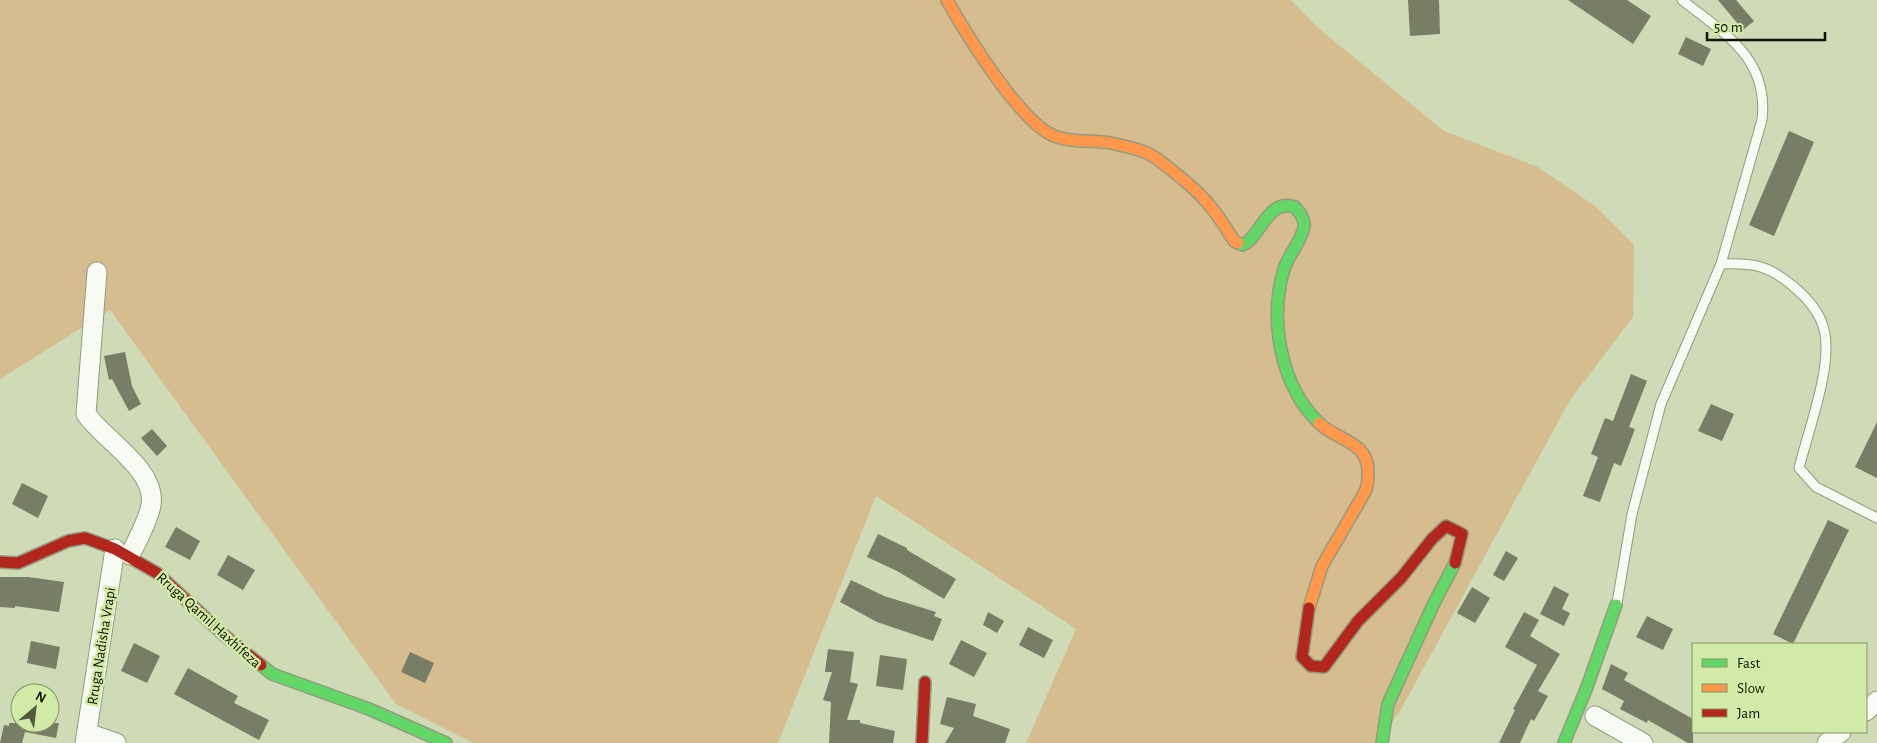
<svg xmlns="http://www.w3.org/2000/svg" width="1877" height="743" font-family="'Alegreya Sans',sans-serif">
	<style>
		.green { fill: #d5bd90 }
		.building { fill: #787d65 }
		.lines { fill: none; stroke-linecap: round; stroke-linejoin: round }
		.lane-casing { stroke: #929c7e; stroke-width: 11 }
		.street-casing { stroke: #929c7e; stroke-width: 21 }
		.fast-casing { stroke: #929c7e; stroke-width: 14 }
		.slow-casing { stroke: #929c7e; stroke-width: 14 }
		.jam-casing { stroke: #929c7e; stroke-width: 14 }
		.lane { stroke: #f8faf4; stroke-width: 9 }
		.street { stroke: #f8faf4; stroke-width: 19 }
		.fast { stroke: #63d668; stroke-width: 11 }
		.slow { stroke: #ff974d; stroke-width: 11 }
		.jam { stroke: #b3261e; stroke-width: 11 }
		.labels { text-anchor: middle; stroke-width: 5; stroke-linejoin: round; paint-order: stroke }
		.street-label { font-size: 15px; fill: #0e1500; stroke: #d2eaa7 }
	</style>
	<rect width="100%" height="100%" fill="#cedbb6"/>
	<polygon class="green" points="0,0 1291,0 1317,27 1444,131 1538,167 1595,206 1634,245 1633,317 1570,400 1399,713 1375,743 1026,743 1076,629 876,496 778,743 473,743 396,704 110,310 0,379"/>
	<g class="building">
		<polygon points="1408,0 1439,0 1440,34 1410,36"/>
		<polygon points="1568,0 1627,0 1651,16 1633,44"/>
		<polygon points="1718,0 1736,0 1754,21 1743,30"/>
		<polygon points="1686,37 1711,49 1703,66 1678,54"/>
		<polygon points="1789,131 1814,142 1774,236 1749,225"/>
		<polygon points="125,352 132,386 141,404 129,411 112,379 109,380 104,356"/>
		<polygon points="1631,374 1647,381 1629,427 1635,429 1621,466 1614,463 1600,502 1583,496 1598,457 1591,454 1605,418 1613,421"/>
		<polygon points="1711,404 1734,414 1722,441 1698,431"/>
		<polygon points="1877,422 1877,478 1855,467"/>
		<polygon points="152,429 167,446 157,456 141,438"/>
		<polygon points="22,483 48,496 38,518 12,504"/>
		<polygon points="1828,520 1849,530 1793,644 1773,634"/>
		<polygon points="176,527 200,541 190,560 165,547"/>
		<polygon points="878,534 907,548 907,550 956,579 944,599 897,571 867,557"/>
		<polygon points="1506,551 1518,558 1504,581 1493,575"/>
		<polygon points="228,555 255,570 243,590 217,575"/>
		<polygon points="0,577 28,577 64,582 59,612 15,606 15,608 0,607"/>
		<polygon points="851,580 884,596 936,612 934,616 942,619 933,641 877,622 840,602"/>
		<polygon points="1554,586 1569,594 1562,609 1570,613 1564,626 1540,614"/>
		<polygon points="1472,587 1490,598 1475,623 1457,613"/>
		<polygon points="988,612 1004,621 997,633 983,625"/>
		<polygon points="1524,612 1539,620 1530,636 1560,654 1538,691 1548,696 1534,721 1531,719 1520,743 1499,743 1515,710 1513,709 1537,665 1505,647"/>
		<polygon points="1647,616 1673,629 1663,650 1636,637"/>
		<polygon points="1028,627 1053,640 1044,658 1019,645"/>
		<polygon points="961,640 987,653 974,677 949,664"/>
		<polygon points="31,641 60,647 56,669 27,663"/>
		<polygon points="134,643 160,656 147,683 121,671"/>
		<polygon points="828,649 854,652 850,682 858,684 847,720 860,720 860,723 895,731 893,743 829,743 831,702 823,700 832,672 825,672"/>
		<polygon points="410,652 434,663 425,683 401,672"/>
		<polygon points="880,655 907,659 903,690 876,686"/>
		<polygon points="1611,664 1628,673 1624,680 1693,719 1693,743 1688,743 1648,720 1647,723 1620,709 1624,701 1602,689"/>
		<polygon points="188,668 238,696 234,703 269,720 259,740 174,694"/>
		<polygon points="947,697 976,704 973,716 1010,729 1005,743 945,743 954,728 940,724"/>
		<polygon points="9,723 59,723 56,738 25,732 22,743 0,743 4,725 9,726"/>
	</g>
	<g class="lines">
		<defs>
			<g id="lane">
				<path d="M1721,264C1754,263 1769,265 1794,287C1807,298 1818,310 1823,326C1835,361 1808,431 1799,468L1816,487L1877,518"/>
				<path d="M1617,603L1632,514L1661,404L1721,264L1762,120C1769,58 1725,34 1682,0"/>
			</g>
			<g id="street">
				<path d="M97,272L86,414C105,441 157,470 151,505C148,522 137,540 130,555"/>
				<polyline points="1866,711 1877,701"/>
				<polyline points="1595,716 1643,743"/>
				<polyline points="87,733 116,743"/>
				<polyline points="85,743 115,549"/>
				<polyline points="1827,743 1841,732"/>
			</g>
			<g id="fast">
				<path d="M1238,243L1243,245L1249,241C1263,227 1271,199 1295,207C1300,213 1305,219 1304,227C1301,242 1289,254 1284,269C1269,320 1280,385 1319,423"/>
				<polyline points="261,665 272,674 369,709 446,743"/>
				<polyline points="1382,743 1388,704 1434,603 1455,563"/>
				<polyline points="1564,743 1587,687 1616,605"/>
			</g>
			<g id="slow">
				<path d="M947,0C966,34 1020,122 1054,136C1072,143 1092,140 1111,143C1122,146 1136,148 1147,153C1155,156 1162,163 1169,168C1200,192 1214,207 1234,241L1238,243"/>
				<path d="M1309,608L1322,566L1365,492C1368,486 1368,480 1368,473C1369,441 1337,441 1319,423"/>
			</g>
			<g id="jam">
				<polyline points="0,562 18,563 68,541 85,538 115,549 157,573 225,636 261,665"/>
				<polyline points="1309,608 1302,657 1311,666 1324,667 1358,621 1401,578 1432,539 1446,526 1462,534 1455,563"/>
				<polyline points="922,743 925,682"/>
			</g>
		</defs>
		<use href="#lane" class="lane-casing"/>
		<use href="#street" class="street-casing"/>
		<use href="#fast" class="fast-casing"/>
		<use href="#slow" class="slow-casing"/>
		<use href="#jam" class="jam-casing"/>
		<use href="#lane" class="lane"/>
		<use href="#street" class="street"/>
		<use href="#fast" class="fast"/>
		<use href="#slow" class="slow"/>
		<use href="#jam" class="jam"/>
	</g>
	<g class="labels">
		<g class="street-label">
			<text transform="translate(209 620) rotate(42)" y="5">Rruga Qamil Haxhifeza</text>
			<text transform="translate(101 646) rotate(-81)" y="5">Rruga Nadisha Vrapi</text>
		</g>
	</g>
	<rect x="1692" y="643" width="175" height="90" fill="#d2eaa7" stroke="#849564"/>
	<rect x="1702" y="659" width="25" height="8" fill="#63d668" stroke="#849564"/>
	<text x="1737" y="668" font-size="15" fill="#0e1500">Fast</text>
	<rect x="1702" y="684" width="25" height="8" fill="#ff974d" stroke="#849564"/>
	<text x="1737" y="693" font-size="15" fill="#0e1500">Slow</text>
	<rect x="1702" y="709" width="25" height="8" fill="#b3261e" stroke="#849564"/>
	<text x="1737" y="718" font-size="15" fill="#0e1500">Jam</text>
	<g transform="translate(35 708) rotate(28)"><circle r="24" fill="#d2eaa7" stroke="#849564"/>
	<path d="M0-4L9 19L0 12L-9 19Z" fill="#515a40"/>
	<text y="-8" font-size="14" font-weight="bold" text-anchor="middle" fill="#0e1500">N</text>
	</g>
	<path d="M1707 32v8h118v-8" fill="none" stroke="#0e1500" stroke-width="2.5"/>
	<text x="1714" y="32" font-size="15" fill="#0e1500" stroke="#d2eaa7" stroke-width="4" paint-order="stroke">50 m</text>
</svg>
